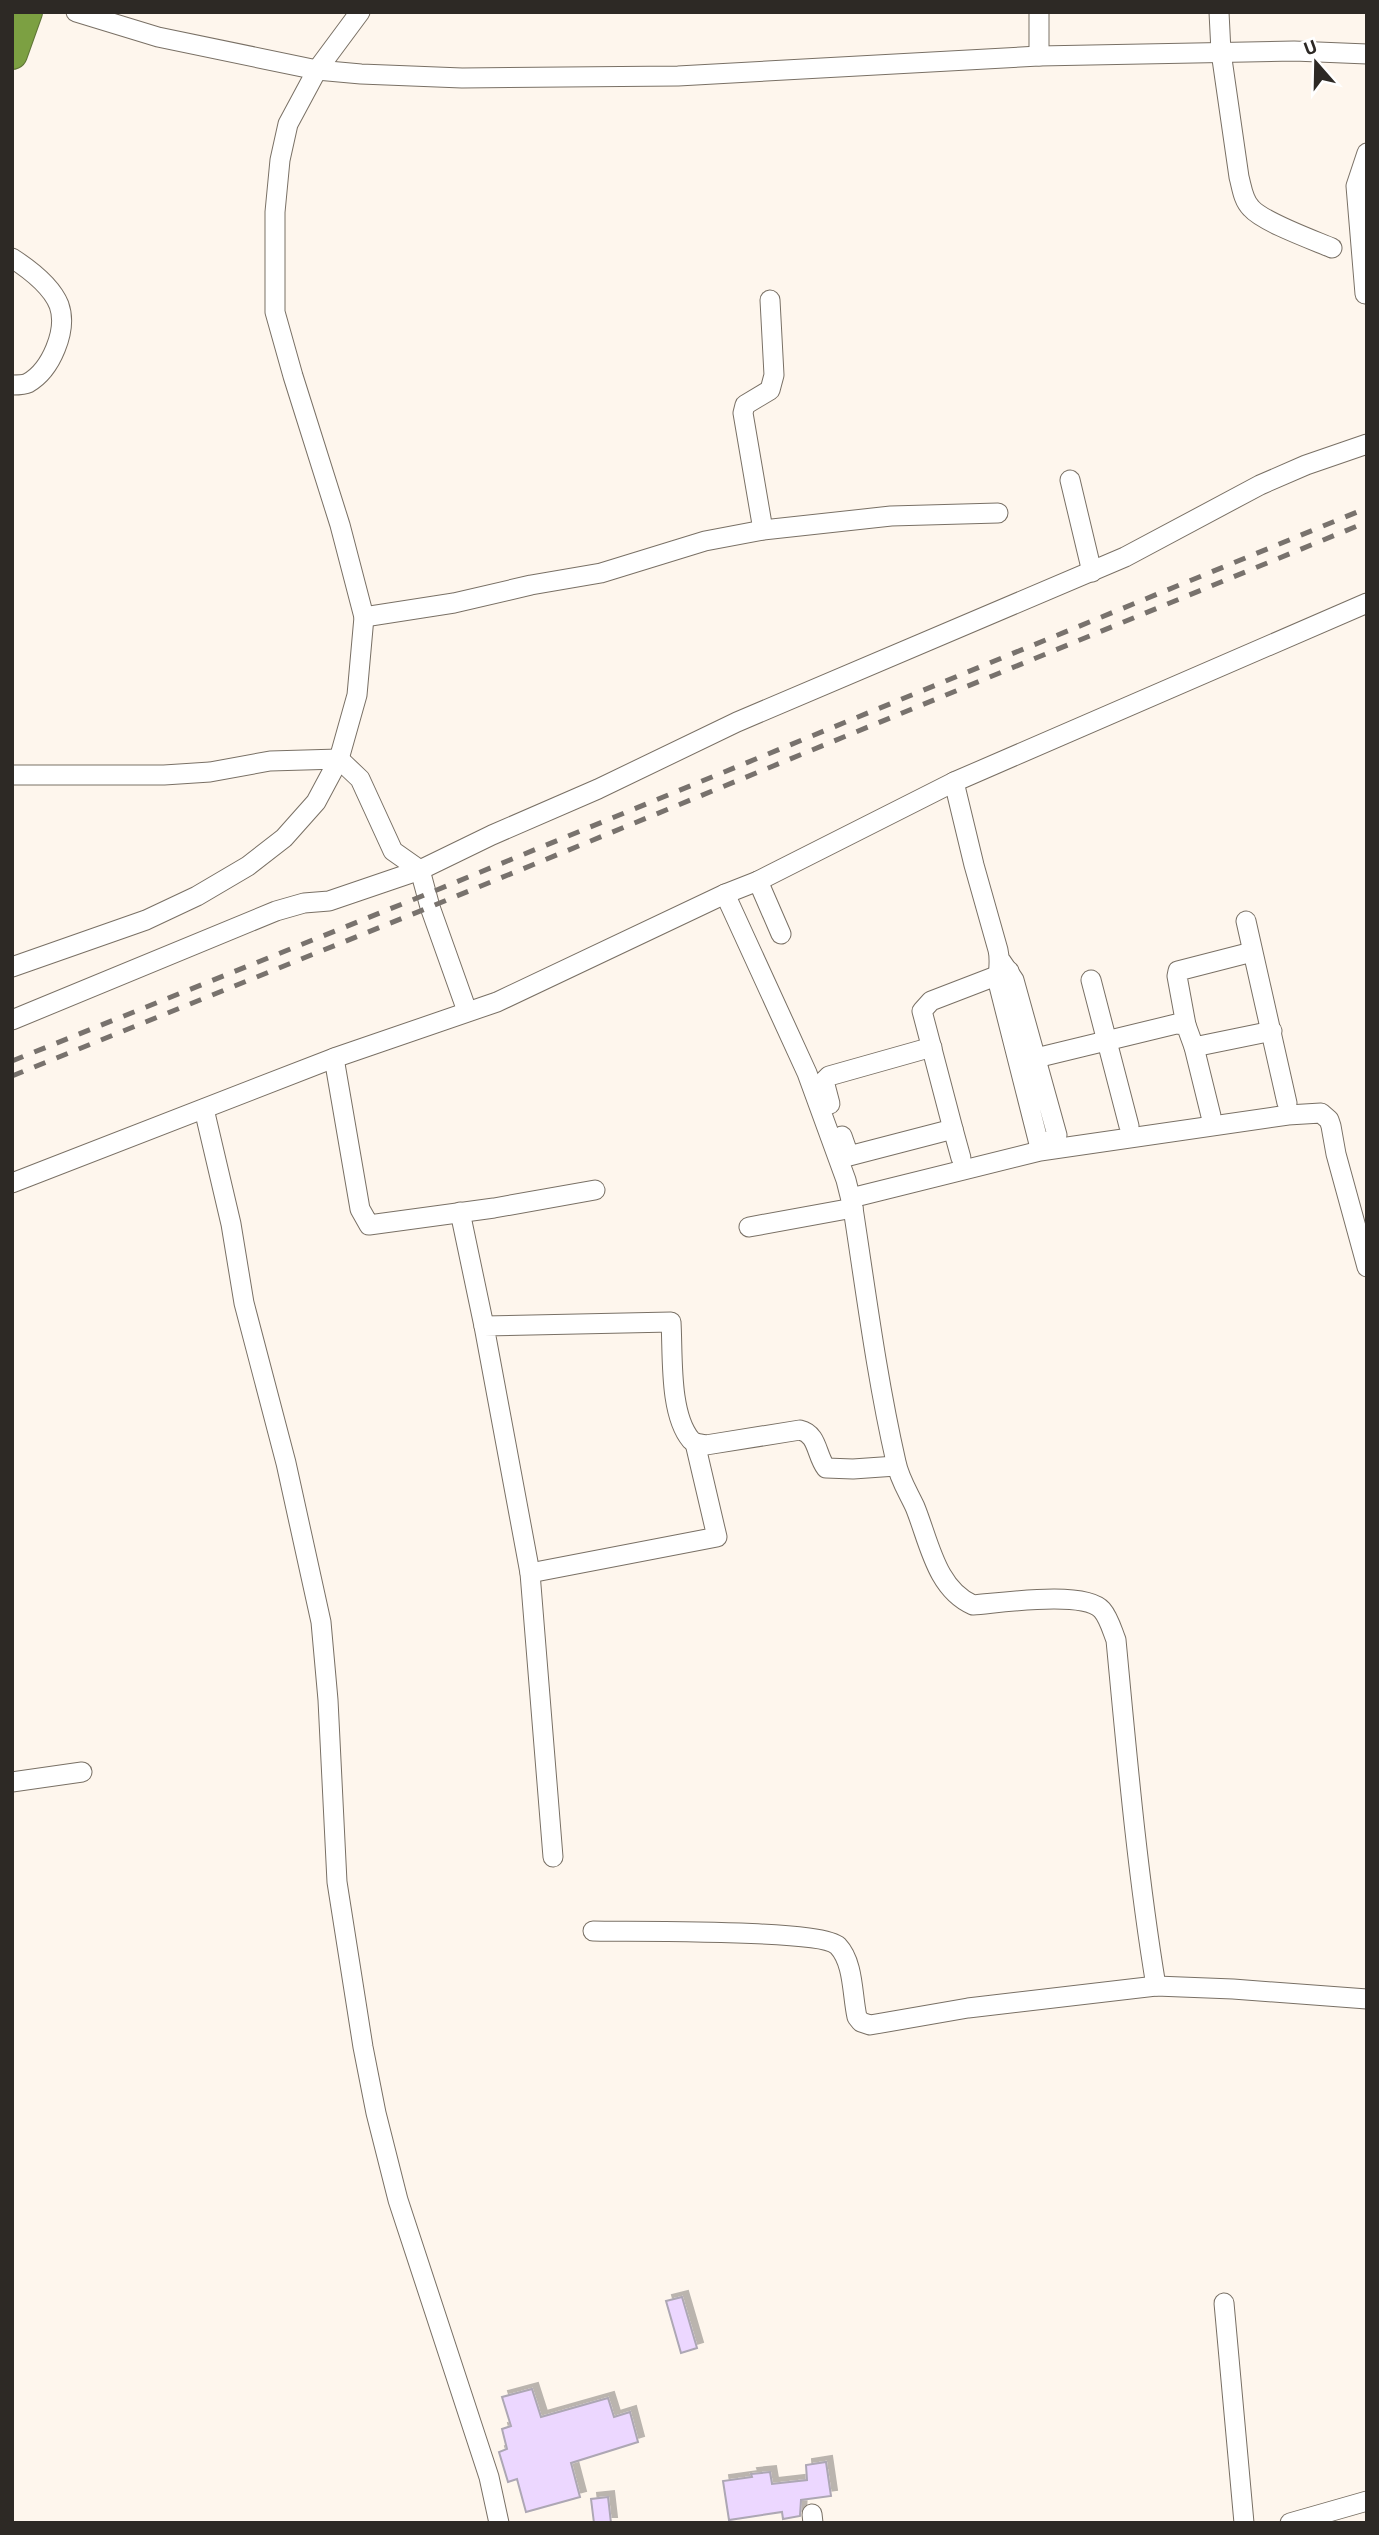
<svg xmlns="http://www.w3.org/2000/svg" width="1379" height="2535" font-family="'Titillium Web',sans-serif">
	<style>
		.building { fill: #ecd7ff; stroke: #ada7b4; stroke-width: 2; filter: url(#shadow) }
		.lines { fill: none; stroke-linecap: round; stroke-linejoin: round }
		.minor-casing { stroke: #797065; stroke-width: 21 }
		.highway-casing { stroke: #607638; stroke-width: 32 }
		.minor { stroke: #fff; stroke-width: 19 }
		.highway { stroke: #7ca042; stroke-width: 30 }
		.rail { stroke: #78726d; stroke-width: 5; stroke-dasharray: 12 12; stroke-linecap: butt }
	</style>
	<defs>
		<filter id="shadow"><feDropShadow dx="6" dy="-6" stdDeviation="0" flood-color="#0004"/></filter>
	</defs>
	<rect width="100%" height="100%" fill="#fef6ed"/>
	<g class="building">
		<polygon points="682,2297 697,2348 681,2353 666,2301"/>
		<polygon points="532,2389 541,2417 608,2398 614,2417 630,2412 638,2442 571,2463 580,2497 526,2512 517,2479 508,2482 499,2452 507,2449 502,2429 511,2426 502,2397"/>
		<polygon points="826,2462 831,2496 801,2500 800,2516 783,2519 782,2512 729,2520 723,2481 752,2477 751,2474 770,2472 772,2484 807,2480 806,2465"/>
		<polygon points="608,2497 611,2523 594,2523 591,2499"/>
	</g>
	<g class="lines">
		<defs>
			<g id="minor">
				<polyline points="76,12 158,37 317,70 361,74 462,78 678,76 1039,56 1294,51 1367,54"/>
				<polyline points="1039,12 1039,56"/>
				<path d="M1219,12L1221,52L1239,177C1242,188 1243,200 1251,208C1263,222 1313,240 1332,248"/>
				<path d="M12,258C29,269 51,285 59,305C68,330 51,370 28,383C24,385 18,385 12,385"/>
				<polyline points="1365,294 1356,186 1367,153"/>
				<polyline points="1070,480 1092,572"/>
				<polyline points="763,530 743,413 745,405 770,390 774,375 770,300"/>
				<polyline points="364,617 454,603 531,585 601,573 705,541 763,530 891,516 998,513"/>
				<polyline points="12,775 164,775 210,772 270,761 339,759 360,779 393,851 420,870 430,907 467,1011"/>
				<path d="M954,782L974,865L998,950C1001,962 997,973 999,986L1039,1144L1055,1139L1057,1135L1014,980L1001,961"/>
				<polyline points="758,881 781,934"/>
				<path d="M725,894L807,1073L846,1180L853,1208C866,1293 877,1379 896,1462C899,1478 908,1492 915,1507C929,1541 936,1589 973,1605C1001,1603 1084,1590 1102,1610C1109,1618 1112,1630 1116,1640C1127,1756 1137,1871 1156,1986"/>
				<polyline points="1246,921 1287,1103"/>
				<polyline points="12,967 146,920 197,896 248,866 284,838 316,802 339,759 357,695 364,617 340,525 293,376 275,312 275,212 280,160 288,124 317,70 360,12"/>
				<polyline points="1091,980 1129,1126"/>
				<polyline points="12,1020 276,911 304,903 329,901 420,870 492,835 598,789 737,722 1125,557 1260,485 1306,465 1367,444"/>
				<polyline points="1186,1025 1177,976 1178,971 1252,952"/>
				<polyline points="1194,1047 1211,1116"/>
				<polyline points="334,1058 360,1209 369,1225 494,1208 595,1190"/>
				<polyline points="1036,1058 1176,1024 1186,1025 1194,1047 1272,1031"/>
				<polyline points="830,1104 824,1081 829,1076 932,1047"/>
				<polyline points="204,1109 231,1224 244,1303 286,1463 321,1622 328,1700 337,1882 363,2047 376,2113 398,2200 489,2477 499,2523"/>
				<polyline points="953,1129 961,1158"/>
				<polyline points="842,1136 849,1156 953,1129 922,1011 931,1001 1009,971"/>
				<polyline points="12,1183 334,1058 497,1002 725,894 758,881 954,782 1367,603"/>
				<polyline points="851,1198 1040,1151 1288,1115 1321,1113 1329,1120 1331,1126 1336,1154 1367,1267"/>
				<polyline points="460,1212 484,1326"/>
				<polyline points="749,1227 853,1208"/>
				<polyline points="530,1573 717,1537 695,1443"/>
				<polyline points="12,1782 82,1772"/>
				<path d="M553,1857L530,1573L484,1326L671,1322C673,1355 669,1414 691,1440C695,1444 701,1444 706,1445L800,1430C818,1434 816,1455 826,1468L853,1469L896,1466"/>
				<path d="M593,1931C628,1932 821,1929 838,1946C854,1963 852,1995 857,2017L861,2022L870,2025L968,2008L1156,1986L1233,1989L1367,1999"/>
				<polyline points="1224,2303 1244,2523"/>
				<polyline points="812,2514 813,2523"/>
				<polyline points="1290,2523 1367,2501"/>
			</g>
			<polyline id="highway" points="12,54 27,12"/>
		</defs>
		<use href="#minor" class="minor-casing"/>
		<use href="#highway" class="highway-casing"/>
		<use href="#minor" class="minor"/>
		<use href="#highway" class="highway"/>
		<g class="rail">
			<polyline points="12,1061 427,894 1367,508"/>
			<polyline points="12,1076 430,907 1367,522"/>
		</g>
	</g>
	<rect width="1379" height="2535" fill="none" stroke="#2d2925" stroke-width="28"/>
	<g transform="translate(1316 63) rotate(340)" stroke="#ffffff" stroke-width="5" paint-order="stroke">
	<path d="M0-5L12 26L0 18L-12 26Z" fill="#2d2925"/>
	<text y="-10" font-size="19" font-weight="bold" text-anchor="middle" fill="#2d2925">U</text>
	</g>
</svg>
